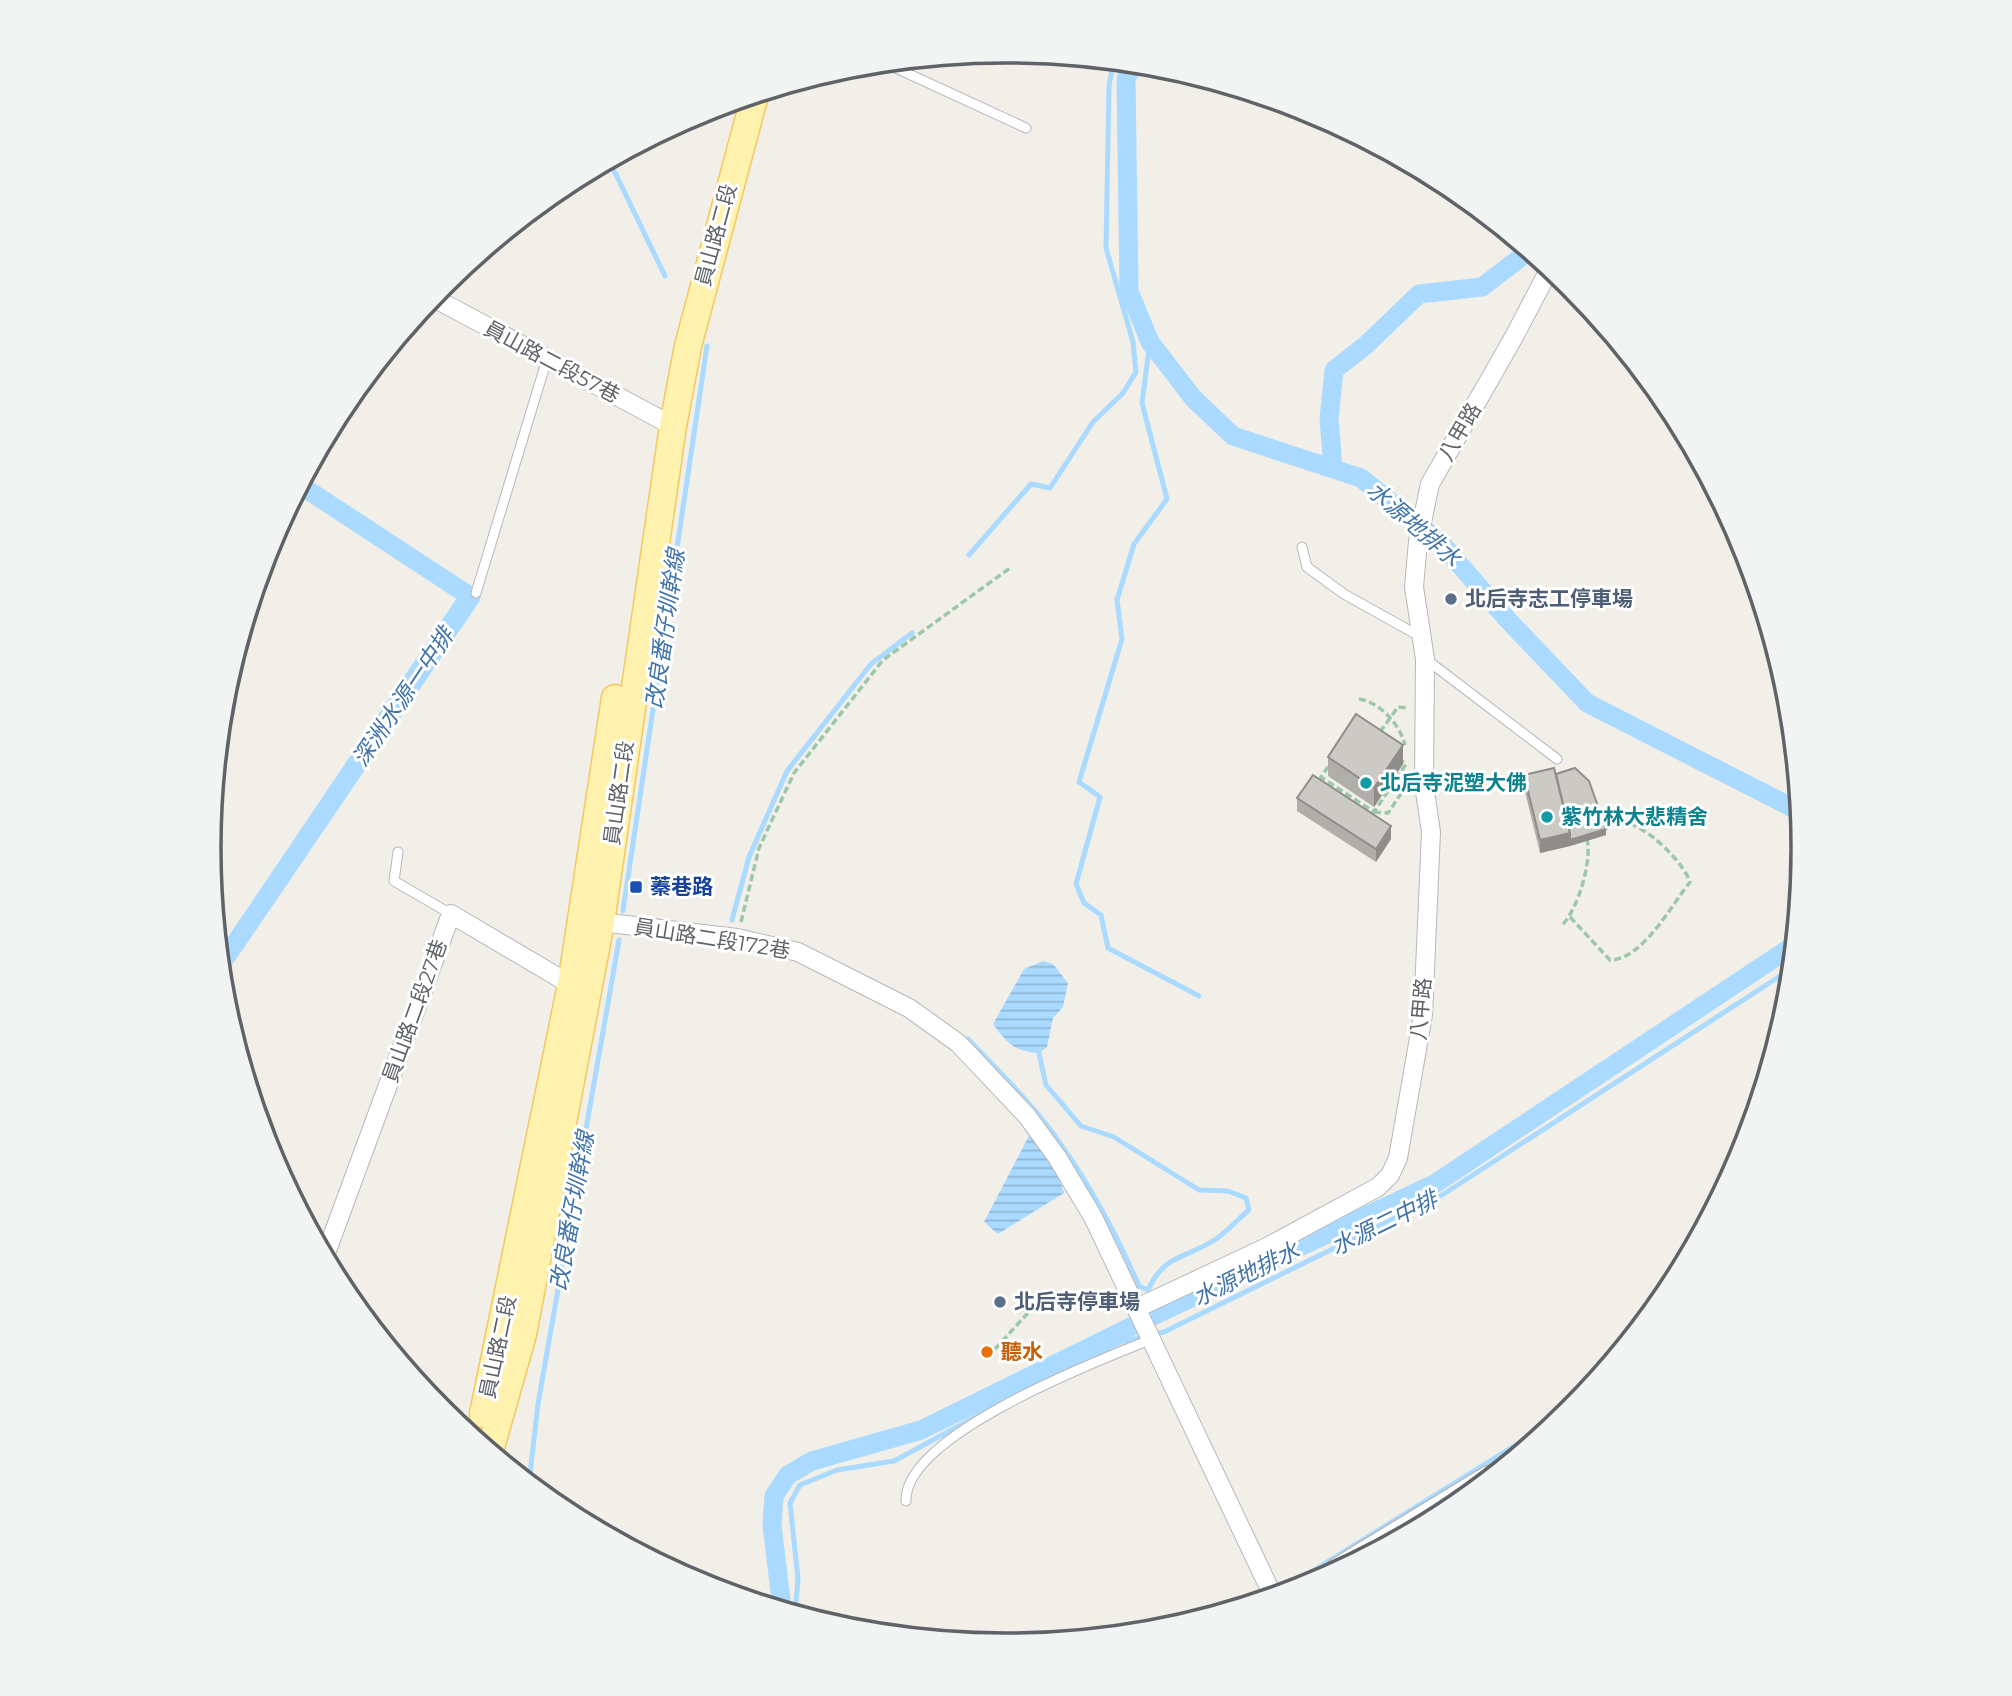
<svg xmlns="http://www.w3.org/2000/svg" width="2012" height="1696" font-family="Montserrat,'Noto Sans TC',sans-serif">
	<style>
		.water { fill: url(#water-rules) }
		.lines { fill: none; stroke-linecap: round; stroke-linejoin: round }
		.stream { stroke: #aadaff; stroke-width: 5 }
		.canal { stroke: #aadaff; stroke-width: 19 }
		.lane-casing { stroke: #b5b8bc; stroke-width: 11 }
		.street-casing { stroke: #b5b8bc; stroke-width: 20 }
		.secondary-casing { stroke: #b6babf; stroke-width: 27 }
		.primary-casing { stroke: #f2c960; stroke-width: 29 }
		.path { stroke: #9cc7a9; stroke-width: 3.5; stroke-dasharray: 7 3.5; stroke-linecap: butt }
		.lane { stroke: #fff; stroke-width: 9 }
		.street { stroke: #fff; stroke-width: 18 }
		.secondary { stroke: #fff; stroke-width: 24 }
		.primary { stroke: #fff2af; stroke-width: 26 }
		.wall { fill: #afaea9 }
		.shaded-wall { fill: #8f8d8a }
		.building { fill: #cccac5; stroke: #8f8d8a; stroke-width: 2 }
		.service-dot { fill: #5c6f8a; stroke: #fff; stroke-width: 2.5 }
		.culture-dot { fill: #0f9aa8; stroke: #fff; stroke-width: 2.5 }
		.transit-dot { fill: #1a4fb4; stroke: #fff; stroke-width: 2.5 }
		.food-dot { fill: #e8710a; stroke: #fff; stroke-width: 2.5 }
		.labels { text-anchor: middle; stroke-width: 6; stroke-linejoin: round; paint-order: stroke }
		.street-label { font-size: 21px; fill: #5f6368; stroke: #fff }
		.service-label { font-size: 21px; font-weight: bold; fill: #4e5e75; stroke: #fff; text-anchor: start }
		.culture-label { font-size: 21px; font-weight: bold; fill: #0d838f; stroke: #fff; text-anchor: start }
		.transit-label { font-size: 21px; font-weight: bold; fill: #164399; stroke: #fff; text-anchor: start }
		.food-label { font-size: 21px; font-weight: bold; fill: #c56008; stroke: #fff; text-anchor: start }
		.water-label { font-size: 23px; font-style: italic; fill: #4174aa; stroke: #fff }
		.rim { fill: none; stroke: #5f6368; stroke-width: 3.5 }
	</style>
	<defs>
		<pattern id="water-rules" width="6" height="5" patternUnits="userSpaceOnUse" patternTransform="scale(1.75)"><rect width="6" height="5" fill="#aadaff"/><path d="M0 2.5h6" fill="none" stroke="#8eb4d2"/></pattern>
	</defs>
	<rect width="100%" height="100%" fill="#f1efe8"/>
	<g class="water">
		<path d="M1043,961L1053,964L1068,983L1063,1007L1053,1018L1047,1047L1039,1053C1016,1052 1006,1043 993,1024L1024,969Z"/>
		<polygon points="1032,1130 1058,1174 1064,1193 998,1234 984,1222"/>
	</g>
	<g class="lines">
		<g class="stream">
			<polyline points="609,160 665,276"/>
			<polyline points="1150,342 1142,403 1167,499 1134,544 1117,600 1122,639 1079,782 1100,797 1076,884 1084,903 1101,915 1108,948 1199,996"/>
			<polyline points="969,555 1031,484 1050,488 1093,422 1123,393 1136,372 1133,342 1106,248 1109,85 1114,61"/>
			<polyline points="623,911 707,346"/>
			<polyline points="732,920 749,857 787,771 871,664 912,633"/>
			<polyline points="219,955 460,598"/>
			<path d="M968,1039C1001,1074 1037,1108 1064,1149C1094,1192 1118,1238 1139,1286L1148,1290C1165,1253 1186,1259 1216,1239C1228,1231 1238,1219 1249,1210L1246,1198L1228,1191L1199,1190L1114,1137L1081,1126L1046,1085L1039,1053"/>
			<polyline points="1156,1312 1157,1314"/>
			<polyline points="1056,1375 1121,1342 1164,1332 1442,1195 1791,969"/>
			<polyline points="529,1483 538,1404 619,940"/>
			<polyline points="1274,1595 1569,1412"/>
			<polyline points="795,1613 798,1579 790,1503 800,1485 837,1470 894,1461 994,1407"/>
		</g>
		<g class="canal">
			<polyline points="1134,63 1126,79 1129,291 1150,342 1193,398 1233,436 1361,478 1440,542 1507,619 1587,703 1795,809 1800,814"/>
			<polyline points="1333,467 1329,419 1334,370 1366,345 1419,294 1482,287 1529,251"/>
			<polyline points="220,966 471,597 300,485"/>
			<polyline points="782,1609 772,1525 774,1496 788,1475 812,1461 921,1430 1157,1314 1436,1183 1794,945"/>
		</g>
		<defs>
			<g id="lane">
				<polyline points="885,63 1026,128"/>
				<polyline points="1302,547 1307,567 1344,594 1421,637"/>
				<polyline points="476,593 547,359"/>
				<polyline points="1427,660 1557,759"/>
				<polyline points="398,852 394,881 451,914"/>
				<path d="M906,1501C904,1435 1097,1361 1152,1339"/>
			</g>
			<g id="street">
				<polyline points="432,297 673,426"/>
				<polyline points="592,921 737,938 798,952 909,1008 958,1043 1027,1116 1057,1157 1093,1217 1273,1596"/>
				<polyline points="325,1256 451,914 578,989"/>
				<polyline points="1137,1308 1267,1247 1378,1187 1390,1175 1398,1158 1423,1015 1431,832 1424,785 1425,659 1414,587 1418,541 1430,484 1515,335 1550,268"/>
			</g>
			<polyline id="secondary" points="1338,1570 1489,1478"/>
			<g id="primary">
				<polyline points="483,1414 571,985 615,698"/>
				<polyline points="490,1451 523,1334 601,922 673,426 688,346 755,95"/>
			</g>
		</defs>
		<use href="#lane" class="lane-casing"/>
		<use href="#street" class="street-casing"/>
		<use href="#secondary" class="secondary-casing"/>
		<use href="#primary" class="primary-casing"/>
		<g class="path">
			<path d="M1359,699C1379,702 1400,724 1405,745"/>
			<polygon points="1356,727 1406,764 1374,812 1321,777"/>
			<polyline points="1380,732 1398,707 1408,708"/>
			<polyline points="1374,812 1388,813 1406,786"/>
			<path d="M1570,917L1610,960C1642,960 1671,906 1690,882C1684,863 1647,826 1626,823C1620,822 1610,826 1604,827"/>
			<polyline points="741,922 759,848 794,773 883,660 1010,568"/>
			<path d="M1563,924C1578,909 1594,856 1586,836"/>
			<polyline points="995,1349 1026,1315 1049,1298"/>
		</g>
		<use href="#lane" class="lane"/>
		<use href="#street" class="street"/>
		<use href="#secondary" class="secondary"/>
		<use href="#primary" class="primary"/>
	</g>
	<g class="wall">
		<polygon points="1328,757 1403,764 1374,807 1328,776"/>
		<polygon points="1556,774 1606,835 1570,846 1540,853 1524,788 1524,775"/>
		<polygon points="1297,798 1391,839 1376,862 1297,811"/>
	</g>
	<g class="shaded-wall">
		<polygon points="1403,745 1403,764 1374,807 1374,788"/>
		<polygon points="1391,826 1391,839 1376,862 1376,849"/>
		<polygon points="1606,829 1606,835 1570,846 1540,853 1540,840 1570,833"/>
	</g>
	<g class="building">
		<polygon points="1356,714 1403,745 1374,788 1328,757"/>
		<polygon points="1554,768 1570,833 1540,840 1524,775"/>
		<polygon points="1575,768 1589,781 1606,829 1570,840 1570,833 1556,774"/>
		<polygon points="1313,775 1391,826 1376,849 1297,798"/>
	</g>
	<g class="service-dot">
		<circle cx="1451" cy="599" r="7"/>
		<circle cx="1000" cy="1302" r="7"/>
	</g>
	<g class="culture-dot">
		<circle cx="1366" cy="783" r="7"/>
		<circle cx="1547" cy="817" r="7"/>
	</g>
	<rect class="transit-dot" x="629" y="880" width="14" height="14" rx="3.5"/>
	<circle class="food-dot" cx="987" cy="1352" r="7"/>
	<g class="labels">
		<g class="street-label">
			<text transform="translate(716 235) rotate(-75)" y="7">員山路二段</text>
			<text transform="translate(552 362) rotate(28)" y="7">員山路二段57巷</text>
			<text transform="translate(1460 432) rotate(-60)" y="7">八甲路</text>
			<text transform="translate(619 793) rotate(-82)" y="7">員山路二段</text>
			<text transform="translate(712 939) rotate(9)" y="7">員山路二段172巷</text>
			<text transform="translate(1421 1009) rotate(-85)" y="7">八甲路</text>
			<text transform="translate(415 1011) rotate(-70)" y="7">員山路二段27巷</text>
			<text transform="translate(498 1347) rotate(-78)" y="7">員山路二段</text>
		</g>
		<g class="service-label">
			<text x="1465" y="606">北后寺志工停車場</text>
			<text x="1014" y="1309">北后寺停車場</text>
		</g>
		<g class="culture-label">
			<text x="1380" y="790">北后寺泥塑大佛</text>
			<text x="1561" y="824">紫竹林大悲精舍</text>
		</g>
		<g class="transit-label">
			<text x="650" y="894">蓁巷路</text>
		</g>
		<g class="food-label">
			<text x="1001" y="1359">聽水</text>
		</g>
		<g class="water-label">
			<text transform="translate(1414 524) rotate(41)" y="8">水源地排水</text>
			<text transform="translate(665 629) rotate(-82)" y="8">改良番仔圳幹線</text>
			<text transform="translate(403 697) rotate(-56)" y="8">深洲水源一中排</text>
			<text transform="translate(572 1211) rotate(-80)" y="8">改良番仔圳幹線</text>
			<text transform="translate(1384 1223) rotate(-26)" y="8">水源二中排</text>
			<text transform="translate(1246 1274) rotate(-26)" y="8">水源地排水</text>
		</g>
	</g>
	<path d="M0 0H2012V1696H0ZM221 848a785 785 0 1 1 1570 0a785 785 0 1 1-1570 0Z" fill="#f2f3f3" fill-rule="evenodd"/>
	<path class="rim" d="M221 848a785 785 0 1 1 1570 0a785 785 0 1 1-1570 0Z"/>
</svg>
